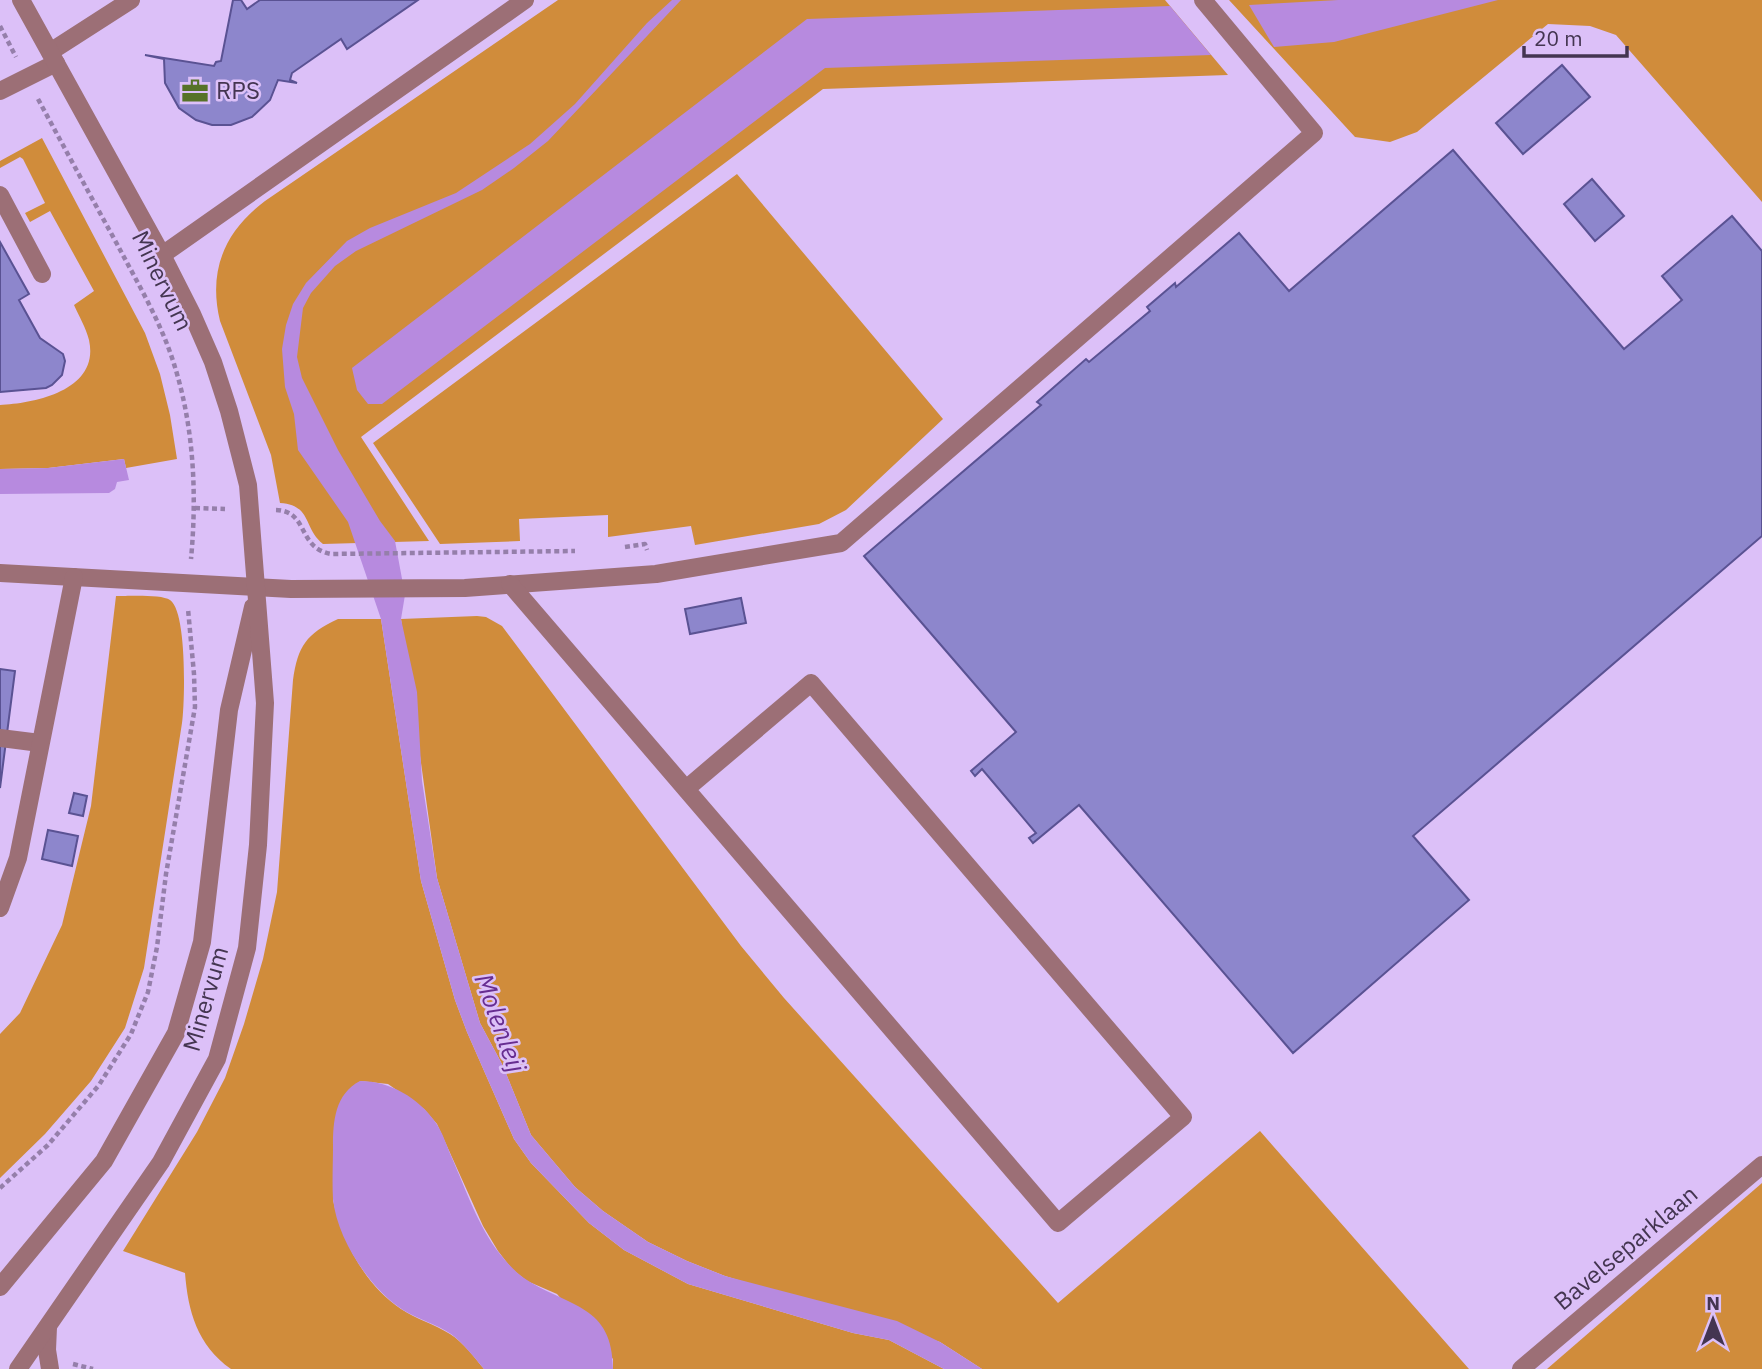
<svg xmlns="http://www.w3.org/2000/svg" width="1762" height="1369" font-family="'IBM Plex Sans',sans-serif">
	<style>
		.green { fill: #d08c3b }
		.water { fill: #b78adf }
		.building { fill: #8d86cc; stroke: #5a5293; stroke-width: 2 }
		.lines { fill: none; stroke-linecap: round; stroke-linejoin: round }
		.path { stroke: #957faa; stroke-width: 4.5; stroke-dasharray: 5 3.5; stroke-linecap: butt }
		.minor { stroke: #9c6f76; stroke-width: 18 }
		.labels { text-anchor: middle; stroke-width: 5; stroke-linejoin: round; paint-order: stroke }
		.poi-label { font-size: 24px; fill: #443551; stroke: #dcc0f8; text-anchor: start }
		.street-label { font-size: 24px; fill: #443551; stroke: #dcc0f8 }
		.water-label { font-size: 26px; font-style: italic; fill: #672d91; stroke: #dcc0f8 }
	</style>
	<rect width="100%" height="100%" fill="#dcc0f8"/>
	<g class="green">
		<path d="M558,0H1165L1228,75L823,89L361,437L429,541L323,544C303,528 312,505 280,503L271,455L220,321C208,271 224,232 265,201Z"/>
		<polygon points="1229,0 1762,0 1762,202 1616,35 1590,26 1548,24 1417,132 1390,142 1355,137"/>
		<path d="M42,138L145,333L160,374L170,415L177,459L126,468L124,459L48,468L0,469V405C36,403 100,390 89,340C86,328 79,316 74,305L94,291L50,211L30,222L25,213L45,203L23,159L20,157L0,168V161Z"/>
		<polygon points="737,174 943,419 846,510 819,524 695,545 691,526 608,537 608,515 519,519 520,541 440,544 373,443"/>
		<path d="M116,596C127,596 162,594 170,600C187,611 185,702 182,723L144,968L125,1028L91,1081L45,1134L0,1178V1034L20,1013L62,925L91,806Z"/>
		<polygon points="477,616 486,617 502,626 741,946 784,998 1058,1303 1260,1131 1469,1369 982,1369 940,1342 725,1276 687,1261 648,1242 603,1211 575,1187 531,1135 503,1066 480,1023 437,878 401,619"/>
		<path d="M338,619H381L421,881L455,1000L467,1032L514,1139L531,1163L589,1223L624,1250L688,1284L853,1333L889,1340L944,1369H613V1359L557,1294L527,1281L512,1269L498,1251L483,1226L437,1124L424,1109L388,1084L360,1081L333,1200C342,1241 365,1285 401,1309C416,1319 434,1324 450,1334C463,1342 474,1357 484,1369H231C197,1345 188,1311 185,1273L123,1251L197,1132L225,1078L244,1024L263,959L277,892L293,680C298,646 306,634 338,619Z"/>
		<polygon points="1762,1183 1762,1369 1547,1369"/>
	</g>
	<g class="water">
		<polygon points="672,0 681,0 548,141 514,168 482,190 356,251 335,266 311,293 303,308 297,357 302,378 338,450 380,521 395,541 405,595 401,619 417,692 422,781 437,878 480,1023 503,1066 531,1135 575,1187 603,1211 648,1242 687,1261 725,1276 897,1321 940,1342 982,1369 944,1369 889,1340 853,1333 688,1284 624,1250 589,1223 531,1163 514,1139 467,1032 455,1000 421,881 381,619 348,522 298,450 294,414 285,387 282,349 286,325 293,304 306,283 347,241 370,228 456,193 530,144 575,104 647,23"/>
		<polygon points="1338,0 1498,0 1334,42 1274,47 1249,5"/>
		<polygon points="1170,6 1211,55 825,68 382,404 368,404 357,390 352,368 807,19"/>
		<polygon points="124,459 129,480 117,482 115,489 109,493 0,494 0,469 48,468"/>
		<path d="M360,1081C390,1081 419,1098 436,1123C443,1133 447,1147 452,1158C466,1190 478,1226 500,1254C508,1264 516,1273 527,1280C569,1307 613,1305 613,1369H484C474,1357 463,1343 451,1334C436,1324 418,1319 403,1310C370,1289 337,1239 333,1199C332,1182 333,1163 333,1146C333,1121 335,1094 360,1081Z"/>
	</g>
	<g class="building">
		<polygon points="233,0 241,0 247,9 260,0 418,0 347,49 341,39 292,73 290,80 297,83 278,80 270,100 252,117 231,125 212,125 196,120 179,108 165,83 164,59 145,55 214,66 216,62 221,61"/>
		<polygon points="1562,65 1590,97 1523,154 1496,123"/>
		<polygon points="1453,150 1624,349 1682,300 1662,276 1732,216 1762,251 1762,536 1413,836 1469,900 1293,1053 1079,805 1033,843 1029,838 1036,833 982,769 975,776 971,771 1016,732 864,556 1041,405 1037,402 1086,359 1089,362 1150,311 1147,307 1175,283 1176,287 1239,233 1289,291"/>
		<polygon points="1592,179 1624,216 1595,241 1564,204"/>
		<polygon points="0,242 29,294 19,300 40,338 63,354 65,361 62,375 52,385 46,388 0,392"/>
		<polygon points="741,598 746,623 690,634 685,609"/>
		<polygon points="0,669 15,671 0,788"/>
		<polygon points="74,793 87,796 83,816 69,813"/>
		<polygon points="48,830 78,836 72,866 42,859"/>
	</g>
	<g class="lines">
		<g class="path">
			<polyline points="0,26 16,57"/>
			<path d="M38,99C64,147 90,195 117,244C137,282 161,322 174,364C194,427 197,494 191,559"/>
			<polyline points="195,508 225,509"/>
			<path d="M276,510C309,511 297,548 331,554L575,551"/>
			<polyline points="625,547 645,544 647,550"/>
			<polyline points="0,1188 48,1145 99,1085 131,1034 148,992 157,947 166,874 195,707 194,674 188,609"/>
			<polyline points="73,1364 93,1369"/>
		</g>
		<g class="minor">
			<polyline points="50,52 131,0"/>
			<polyline points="0,91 56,63"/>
			<polyline points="0,195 42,274"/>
			<polyline points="162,255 525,0"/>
			<polyline points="0,573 291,589 465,588 656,574 841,543 1314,133 1203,0"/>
			<polyline points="510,584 1058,1223 1183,1117 811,683 686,789"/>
			<polyline points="0,738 40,743"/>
			<polyline points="0,908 18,858 74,577"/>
			<polyline points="0,1287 104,1161 176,1033 202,942 229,710 253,607"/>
			<polyline points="48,1327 47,1350 50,1369"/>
			<polyline points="18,1369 161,1162 217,1059 247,948 258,845 265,703 248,485 229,411 213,362 192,314 162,255 21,0"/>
			<polyline points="1521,1369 1762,1165"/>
		</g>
	</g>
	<defs>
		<symbol id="office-bare" viewBox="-9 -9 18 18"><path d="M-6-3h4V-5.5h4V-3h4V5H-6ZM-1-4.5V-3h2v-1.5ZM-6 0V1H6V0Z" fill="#567227" stroke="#dcc0f8" stroke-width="2.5" paint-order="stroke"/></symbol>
	</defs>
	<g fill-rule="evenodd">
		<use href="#office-bare" x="176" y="72" width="38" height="38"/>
	</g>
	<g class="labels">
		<g class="poi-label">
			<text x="216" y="99">RPS</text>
		</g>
		<g class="street-label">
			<text transform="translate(162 281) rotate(64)" y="8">Minervum</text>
			<text transform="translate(206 999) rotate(-74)" y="8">Minervum</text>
			<text transform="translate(1626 1248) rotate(-40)" y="8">Bavelseparklaan</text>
		</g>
		<g class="water-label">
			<text transform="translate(500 1023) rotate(70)" y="9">Molenleij</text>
		</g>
	</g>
	<g transform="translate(1713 1320)" stroke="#dcc0f8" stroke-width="5" paint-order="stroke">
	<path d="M0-5L12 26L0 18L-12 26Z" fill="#443551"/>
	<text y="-10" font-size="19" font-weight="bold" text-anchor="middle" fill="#443551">N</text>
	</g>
	<path d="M1524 46v10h103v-10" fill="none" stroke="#443551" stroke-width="3.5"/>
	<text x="1534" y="46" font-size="21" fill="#443551" stroke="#dcc0f8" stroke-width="5" paint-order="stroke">20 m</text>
</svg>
